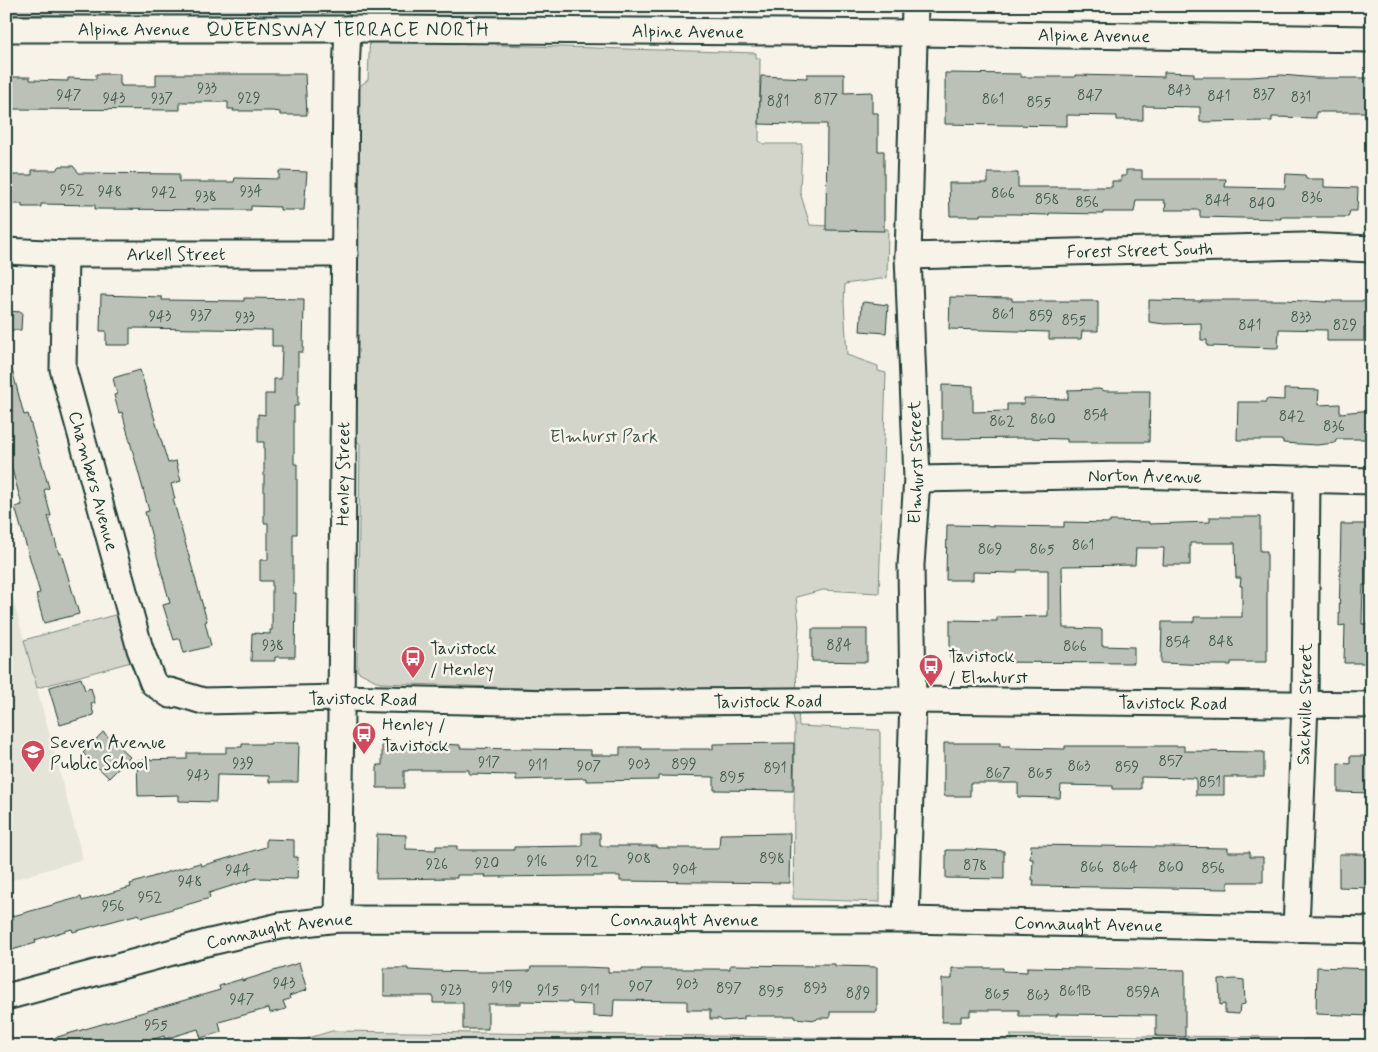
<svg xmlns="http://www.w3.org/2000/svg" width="1378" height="1052" font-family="Mynerve,sans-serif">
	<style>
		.built { fill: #e5e4d9 }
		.green { fill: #d3d5ca; stroke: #79897f }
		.building { fill: #bbc1b6; stroke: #1f3d34 }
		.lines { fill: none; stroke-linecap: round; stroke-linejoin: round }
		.minor-casing { stroke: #1f3d34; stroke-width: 29 }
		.minor { stroke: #f7f3e8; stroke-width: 25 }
		.labels { text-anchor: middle; stroke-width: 5; stroke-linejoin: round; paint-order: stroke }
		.number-label { font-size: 15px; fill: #465e54 }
		.street-label { font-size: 18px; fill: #1f3d34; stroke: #f7f3e8 }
		.park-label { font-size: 18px; fill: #435b52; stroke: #f7f3e8 }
		.poi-label { font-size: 18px; fill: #1f3d34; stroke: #f7f3e8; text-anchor: start }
		.neighbourhood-label { font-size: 19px; letter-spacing: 1px; fill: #1f3d34; stroke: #f7f3e8 }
	</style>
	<rect width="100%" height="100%" fill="#f7f3e8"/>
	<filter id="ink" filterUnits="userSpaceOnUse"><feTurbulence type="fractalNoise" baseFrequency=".02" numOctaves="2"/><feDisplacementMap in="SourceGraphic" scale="10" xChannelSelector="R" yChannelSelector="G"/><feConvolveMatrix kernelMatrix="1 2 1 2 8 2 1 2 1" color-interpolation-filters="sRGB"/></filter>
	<g filter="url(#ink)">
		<polygon class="built" points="6,573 83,859 6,882"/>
		<g class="green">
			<polygon points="6,6 499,6 497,45 756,53 756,58 760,58 759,141 764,144 802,144 800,192 810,225 888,229 887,278 845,284 844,302 847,355 878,366 878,371 886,373 879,593 823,590 796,597 799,625 796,673 799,726 880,730 880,902 793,899 795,725 787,688 552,689 380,683 357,671 360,444 354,438 358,87 368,80 371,7 348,6 348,18 339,20 6,14"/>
			<polygon points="118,614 131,662 37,688 24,640"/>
			<polygon points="332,1031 1013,1040 1010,1035 1278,1037 1278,1044 1302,1045 1303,1039 1372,1039 1372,1046 282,1046"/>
		</g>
		<g class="building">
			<polygon points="1164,72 1194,73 1194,77 1250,77 1282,75 1316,78 1372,78 1372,112 1316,112 1316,118 1272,117 1272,121 1200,122 1200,107 1143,106 1143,120 1117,120 1117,116 1067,115 1067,126 945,124 945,73 1021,74 1021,77 1075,77 1075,75 1164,77"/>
			<polygon points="96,74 120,74 120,84 121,84 121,86 156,86 156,74 305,74 307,115 280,115 280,112 273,111 233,111 234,109 228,109 228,102 180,102 180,110 12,109 12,77 30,77 30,80 68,81 68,78 96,79"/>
			<polygon points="807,74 844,74 844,93 872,92 872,113 878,113 878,151 884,151 884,231 826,230 827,124 795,124 795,125 759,124 761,76 807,78"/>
			<polygon points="60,166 73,166 79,173 179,174 179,182 234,182 235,178 279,179 279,171 307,172 304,210 280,210 280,207 251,206 251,210 222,210 95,209 95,205 41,204 41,207 22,207 22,204 6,204 6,175 32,175 32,170 56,170"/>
			<polygon points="1126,170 1142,170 1142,179 1226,179 1225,187 1285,188 1286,174 1305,175 1306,179 1324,179 1324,187 1358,188 1357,211 1350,211 1348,217 1281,217 1281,219 1200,217 1200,210 1165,210 1166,203 1164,203 1164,200 1136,200 1134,212 1103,212 1103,214 1049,213 1049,215 1015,214 980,214 980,216 950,216 949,183 988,183 988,173 1018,173 1018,187 1112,187 1112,181 1121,181 1121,176 1126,176"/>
			<polygon points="101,295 162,297 162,300 244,301 244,298 304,299 303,352 298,352 298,406 294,406 294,464 297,464 297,534 293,534 293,593 296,593 295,657 275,657 275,661 251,661 252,633 270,634 270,630 272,630 272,581 260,581 260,560 268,560 268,523 264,523 264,442 258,442 258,414 265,415 265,394 274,394 274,379 281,379 282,346 272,346 272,330 130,328 130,345 106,345 106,331 100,331"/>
			<polygon points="950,297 1012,298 1012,301 1098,301 1098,331 1082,331 1081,339 1049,339 1049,332 949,329"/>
			<polygon points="1149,300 1201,301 1201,300 1283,300 1327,302 1326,301 1372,301 1372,328 1364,328 1364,341 1327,341 1327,330 1279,329 1278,348 1207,346 1207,340 1201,340 1201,323 1164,324 1149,322"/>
			<polygon points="864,302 888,305 886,333 860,331 862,303"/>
			<polygon points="6,311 22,312 21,330 6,330"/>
			<polygon points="11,366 24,415 28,414 49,488 44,490 51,516 48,516 59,554 61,553 79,614 44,623 36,594 40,593 15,507 22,505 6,448 6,367"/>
			<polygon points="140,370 168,463 176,461 181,481 171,484 175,499 173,499 207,621 205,622 211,646 184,653 180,638 174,640 163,605 170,603 145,512 149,511 122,412 119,413 114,395 117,394 113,378"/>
			<polygon points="942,385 973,386 973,412 1007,411 1007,404 1024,404 1024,398 1068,399 1068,390 1099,389 1105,391 1150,391 1149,442 1067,442 1067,439 1024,438 942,439"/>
			<polygon points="1284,389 1319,390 1318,405 1340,404 1340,413 1372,410 1372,439 1336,439 1335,443 1317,445 1283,443 1283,440 1237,440 1238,402 1266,402 1266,399 1284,400"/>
			<polygon points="1210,517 1260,517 1260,551 1267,551 1267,662 1231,662 1231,665 1212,665 1161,663 1162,622 1194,622 1194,617 1242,617 1242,586 1240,586 1241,578 1236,578 1235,543 1190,543 1190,565 1163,565 1164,548 1136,548 1135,565 1062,566 1063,628 1102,629 1102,646 1134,647 1134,663 986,662 986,659 950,658 950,620 997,621 997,617 1048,616 1048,570 1017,570 1017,573 973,572 973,580 946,580 947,525 1064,527 1064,522 1110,523 1110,521 1149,522 1149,524 1210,522"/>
			<polygon points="1341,524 1367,524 1366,585 1363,585 1362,624 1372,624 1372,663 1344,663 1345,625 1339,626"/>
			<polygon points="812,629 867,629 867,662 812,661"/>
			<polygon points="81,678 85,690 91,688 95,703 91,704 94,715 60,725 49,689 50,687"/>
			<polygon points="103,732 130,757 109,778 83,753"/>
			<polygon points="270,743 299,743 298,782 269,782 269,776 217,775 216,802 179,801 179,795 138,796 137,760 187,759 187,753 226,753 226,747 242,747 242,744 270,744"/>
			<polygon points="421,743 460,745 460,748 591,750 591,755 620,755 620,747 642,747 641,749 713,749 713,744 794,743 793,791 714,790 714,777 658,776 658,780 586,781 586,778 516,780 516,775 469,774 469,770 408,770 408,771 404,771 404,788 377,788 377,765 382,765 382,745 421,745"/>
			<polygon points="944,743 1000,743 1000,746 1010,746 1010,748 1065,749 1065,746 1184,746 1184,751 1264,752 1264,777 1224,777 1224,795 1196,795 1196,778 1141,777 1141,789 1113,789 1113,786 1061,785 1060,798 1018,797 1018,783 970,783 970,796 944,796"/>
			<polygon points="1350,756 1372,756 1372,793 1338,792 1338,763 1350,764"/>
			<polygon points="582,833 600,833 600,846 657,846 657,848 719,848 720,834 790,833 789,883 620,881 620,876 586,876 485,877 486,875 457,875 457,878 376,879 377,834 406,835 406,849 436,850 436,846 457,846 457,850 514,850 514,847 582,846"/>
			<polygon points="266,839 294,840 294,857 298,857 297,879 257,878 209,893 210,898 141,918 139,914 73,932 72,929 35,940 36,943 12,950 6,930 6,918 81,897 82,901 131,887 130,884 168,872 200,863 201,866 266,847"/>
			<polygon points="1031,845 1228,848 1228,852 1250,852 1250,857 1263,857 1263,882 1228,882 1228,889 1033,886 1034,880 1032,880 1033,859 1030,859"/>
			<polygon points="965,849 1004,851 1004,879 946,878 946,850 965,850"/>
			<polygon points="1339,854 1372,854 1372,888 1339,887"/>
			<polygon points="299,963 307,990 289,996 290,999 283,1001 286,1009 270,1013 269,1008 219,1022 221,1032 201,1038 198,1029 165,1039 164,1036 131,1046 41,1046 40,1042 220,990 219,986 242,979 242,981"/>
			<polygon points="814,964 835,964 835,966 877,967 877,1012 830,1012 830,1018 818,1018 816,1020 795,1018 795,1016 744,1016 744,1019 722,1021 720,1019 710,1019 710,1010 687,1010 687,1001 614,1000 613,1017 593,1016 593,1005 572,1004 572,1002 521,1001 521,1004 488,1004 488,1029 463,1029 463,1003 433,1003 433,996 384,996 384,968 408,968 408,970 426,971 483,972 530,971 531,967 582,967 608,968 608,972 641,972 641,969 730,969 730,965 814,966"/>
			<polygon points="1027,967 1185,970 1185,1037 1156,1036 1156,1015 1057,1014 1057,1016 1019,1016 1019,1010 970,1010 970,1016 961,1016 961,1022 942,1022 942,979 952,979 952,968 1003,968 1003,971 1027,972"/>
			<polygon points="1317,967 1372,969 1372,1016 1316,1014"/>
			<polygon points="1236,979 1244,980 1245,1004 1240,1005 1239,1014 1225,1013 1225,1004 1220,1005 1219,980"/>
		</g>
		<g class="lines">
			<defs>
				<g id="minor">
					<path id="s1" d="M6,29H385L915,33L1372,39"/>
					<path id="s2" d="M6,251L65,254H345"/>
					<path id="s3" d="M65,254L63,369L140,649L153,683L170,695V691L203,701L341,698L552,703L913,700L1372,705"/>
					<path id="s4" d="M908,256L1303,246L1372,249"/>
					<path id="s5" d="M917,479L1128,475L1372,481"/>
					<path id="s6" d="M338,919L341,716L346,73L348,29"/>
					<path id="s7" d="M906,920L913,700L911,565L917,479L908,256L915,6"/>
					<path id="s8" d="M1296,929L1305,704L1307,479"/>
					<path id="s9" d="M6,997L206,943L280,926L338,919L906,920L1372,930"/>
				</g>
			</defs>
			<use href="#minor" class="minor-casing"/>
			<use href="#minor" class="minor"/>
		</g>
	</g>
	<defs>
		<symbol id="bus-pin" viewBox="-11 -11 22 30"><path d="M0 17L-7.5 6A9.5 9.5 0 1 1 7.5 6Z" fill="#d1495b" stroke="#f7f3e8"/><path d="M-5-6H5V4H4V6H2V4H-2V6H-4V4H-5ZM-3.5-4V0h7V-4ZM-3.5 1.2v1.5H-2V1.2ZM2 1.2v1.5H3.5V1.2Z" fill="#fff"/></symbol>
		<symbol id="school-pin" viewBox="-11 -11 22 30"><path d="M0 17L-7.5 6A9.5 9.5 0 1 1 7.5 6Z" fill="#d1495b" stroke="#f7f3e8"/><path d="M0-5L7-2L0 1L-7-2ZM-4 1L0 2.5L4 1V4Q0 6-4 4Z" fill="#fff"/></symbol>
	</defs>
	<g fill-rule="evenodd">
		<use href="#bus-pin" x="399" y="644" width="28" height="38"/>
		<use href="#bus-pin" x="917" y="652" width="28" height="38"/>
		<use href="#bus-pin" x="350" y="720" width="28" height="38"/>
		<use href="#school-pin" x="19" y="738" width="28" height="38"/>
	</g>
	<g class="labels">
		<g class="number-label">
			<text x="207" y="93">933</text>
			<text x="1179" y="95">843</text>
			<text x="1264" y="99">837</text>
			<text x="69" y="100">947</text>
			<text x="1090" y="100">847</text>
			<text x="1219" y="101">841</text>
			<text x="1301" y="102">831</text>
			<text x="114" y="103">943</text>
			<text x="162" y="103">937</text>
			<text x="249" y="103">929</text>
			<text x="826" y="104">877</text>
			<text x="993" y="104">861</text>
			<text x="778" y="106">881</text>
			<text x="1039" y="107">855</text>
			<text x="72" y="195">952</text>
			<text x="110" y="196">948</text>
			<text x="251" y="196">934</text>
			<text x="164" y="197">942</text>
			<text x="1003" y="198">866</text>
			<text x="206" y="201">938</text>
			<text x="1312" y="202">836</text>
			<text x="1047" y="204">858</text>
			<text x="1218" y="205">844</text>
			<text x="1087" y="207">856</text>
			<text x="1262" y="208">840</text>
			<text x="1003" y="319">861</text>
			<text x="201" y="320">937</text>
			<text x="160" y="321">943</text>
			<text x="1041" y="321">859</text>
			<text x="245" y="322">933</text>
			<text x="1301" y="322">833</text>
			<text x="1074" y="325">855</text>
			<text x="1250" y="330">841</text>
			<text x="1345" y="330">829</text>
			<text x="1096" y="420">854</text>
			<text x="1292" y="421">842</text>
			<text x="1043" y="424">860</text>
			<text x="1002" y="426">862</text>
			<text x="1334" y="431">836</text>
			<text x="1083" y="550">861</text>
			<text x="990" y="554">869</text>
			<text x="1042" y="554">865</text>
			<text x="1221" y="646">848</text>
			<text x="1178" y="647">854</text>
			<text x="273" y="650">938</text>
			<text x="839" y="650">884</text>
			<text x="1075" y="651">866</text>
			<text x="1171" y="766">857</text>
			<text x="489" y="767">917</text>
			<text x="243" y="768">939</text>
			<text x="639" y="769">903</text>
			<text x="684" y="769">899</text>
			<text x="538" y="770">911</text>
			<text x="589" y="771">907</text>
			<text x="1079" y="771">863</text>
			<text x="1127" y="772">859</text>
			<text x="775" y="773">891</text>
			<text x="998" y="778">867</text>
			<text x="1040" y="778">865</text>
			<text x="198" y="780">943</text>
			<text x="732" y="782">895</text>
			<text x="1210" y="787">851</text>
			<text x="639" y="863">908</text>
			<text x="772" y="863">898</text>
			<text x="537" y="866">916</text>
			<text x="587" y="866">912</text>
			<text x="487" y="868">920</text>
			<text x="437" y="869">926</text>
			<text x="975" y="870">878</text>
			<text x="1092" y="872">866</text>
			<text x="1125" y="872">864</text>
			<text x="1171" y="872">860</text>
			<text x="1213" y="873">856</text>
			<text x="685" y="874">904</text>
			<text x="238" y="875">944</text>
			<text x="190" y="886">948</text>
			<text x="150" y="902">952</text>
			<text x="113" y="911">956</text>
			<text x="284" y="988">943</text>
			<text x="687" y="989">903</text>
			<text x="641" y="991">907</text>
			<text x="502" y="992">919</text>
			<text x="729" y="993">897</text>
			<text x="815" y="993">893</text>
			<text x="451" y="995">923</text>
			<text x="548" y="995">915</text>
			<text x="590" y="995">911</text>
			<text x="771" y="996">895</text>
			<text x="1075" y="996">861B</text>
			<text x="1143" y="997">859A</text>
			<text x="858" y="998">889</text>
			<text x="997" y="999">865</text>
			<text x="1038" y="1000">863</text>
			<text x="242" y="1004">947</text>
			<text x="156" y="1030">955</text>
		</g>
		<g class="street-label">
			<text dy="6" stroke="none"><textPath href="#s1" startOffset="128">Alpine Avenue</textPath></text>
			<text dy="6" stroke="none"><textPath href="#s1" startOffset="682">Alpine Avenue</textPath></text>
			<text dy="6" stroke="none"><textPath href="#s1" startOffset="1088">Alpine Avenue</textPath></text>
			<text dy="6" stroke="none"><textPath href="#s4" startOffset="232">Forest Street South</textPath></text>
			<text dy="6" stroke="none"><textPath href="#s2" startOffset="170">Arkell Street</textPath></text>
			<text dy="6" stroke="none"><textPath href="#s7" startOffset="458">Elmhurst Street</textPath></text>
			<text dy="6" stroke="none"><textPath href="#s6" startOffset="445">Henley Street</textPath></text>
			<text dy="6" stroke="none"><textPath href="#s5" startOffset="228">Norton Avenue</textPath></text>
			<text dy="6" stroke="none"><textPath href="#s3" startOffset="231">Chambers Avenue</textPath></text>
			<text dy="6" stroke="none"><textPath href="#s3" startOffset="661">Tavistock Road</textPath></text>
			<text dy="6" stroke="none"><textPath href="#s3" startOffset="1066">Tavistock Road</textPath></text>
			<text dy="6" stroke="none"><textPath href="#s3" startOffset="1471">Tavistock Road</textPath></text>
			<text dy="6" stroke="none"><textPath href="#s8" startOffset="225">Sackville Street</textPath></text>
			<text dy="6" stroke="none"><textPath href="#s9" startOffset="688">Connaught Avenue</textPath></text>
			<text dy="6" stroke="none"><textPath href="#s9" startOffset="1092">Connaught Avenue</textPath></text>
			<text dy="6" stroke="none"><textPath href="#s9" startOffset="282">Connaught Avenue</textPath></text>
		</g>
		<g class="park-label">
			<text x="604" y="442">Elmhurst Park</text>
		</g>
		<g class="poi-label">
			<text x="430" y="654">Tavistock<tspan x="430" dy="21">/ Henley</tspan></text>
			<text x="948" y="662">Tavistock<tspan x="948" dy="21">/ Elmhurst</tspan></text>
			<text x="382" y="730">Henley /<tspan x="382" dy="21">Tavistock</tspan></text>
			<text x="50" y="748">Severn Avenue<tspan x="50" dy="21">Public School</tspan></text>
		</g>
		<g class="neighbourhood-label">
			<text x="348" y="36">QUEENSWAY TERRACE NORTH</text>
		</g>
	</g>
	<rect width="1378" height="1052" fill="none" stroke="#f7f3e8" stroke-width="25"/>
	<rect x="12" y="12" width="1353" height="1027" fill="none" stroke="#1f3d34" stroke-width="2" filter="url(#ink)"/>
</svg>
